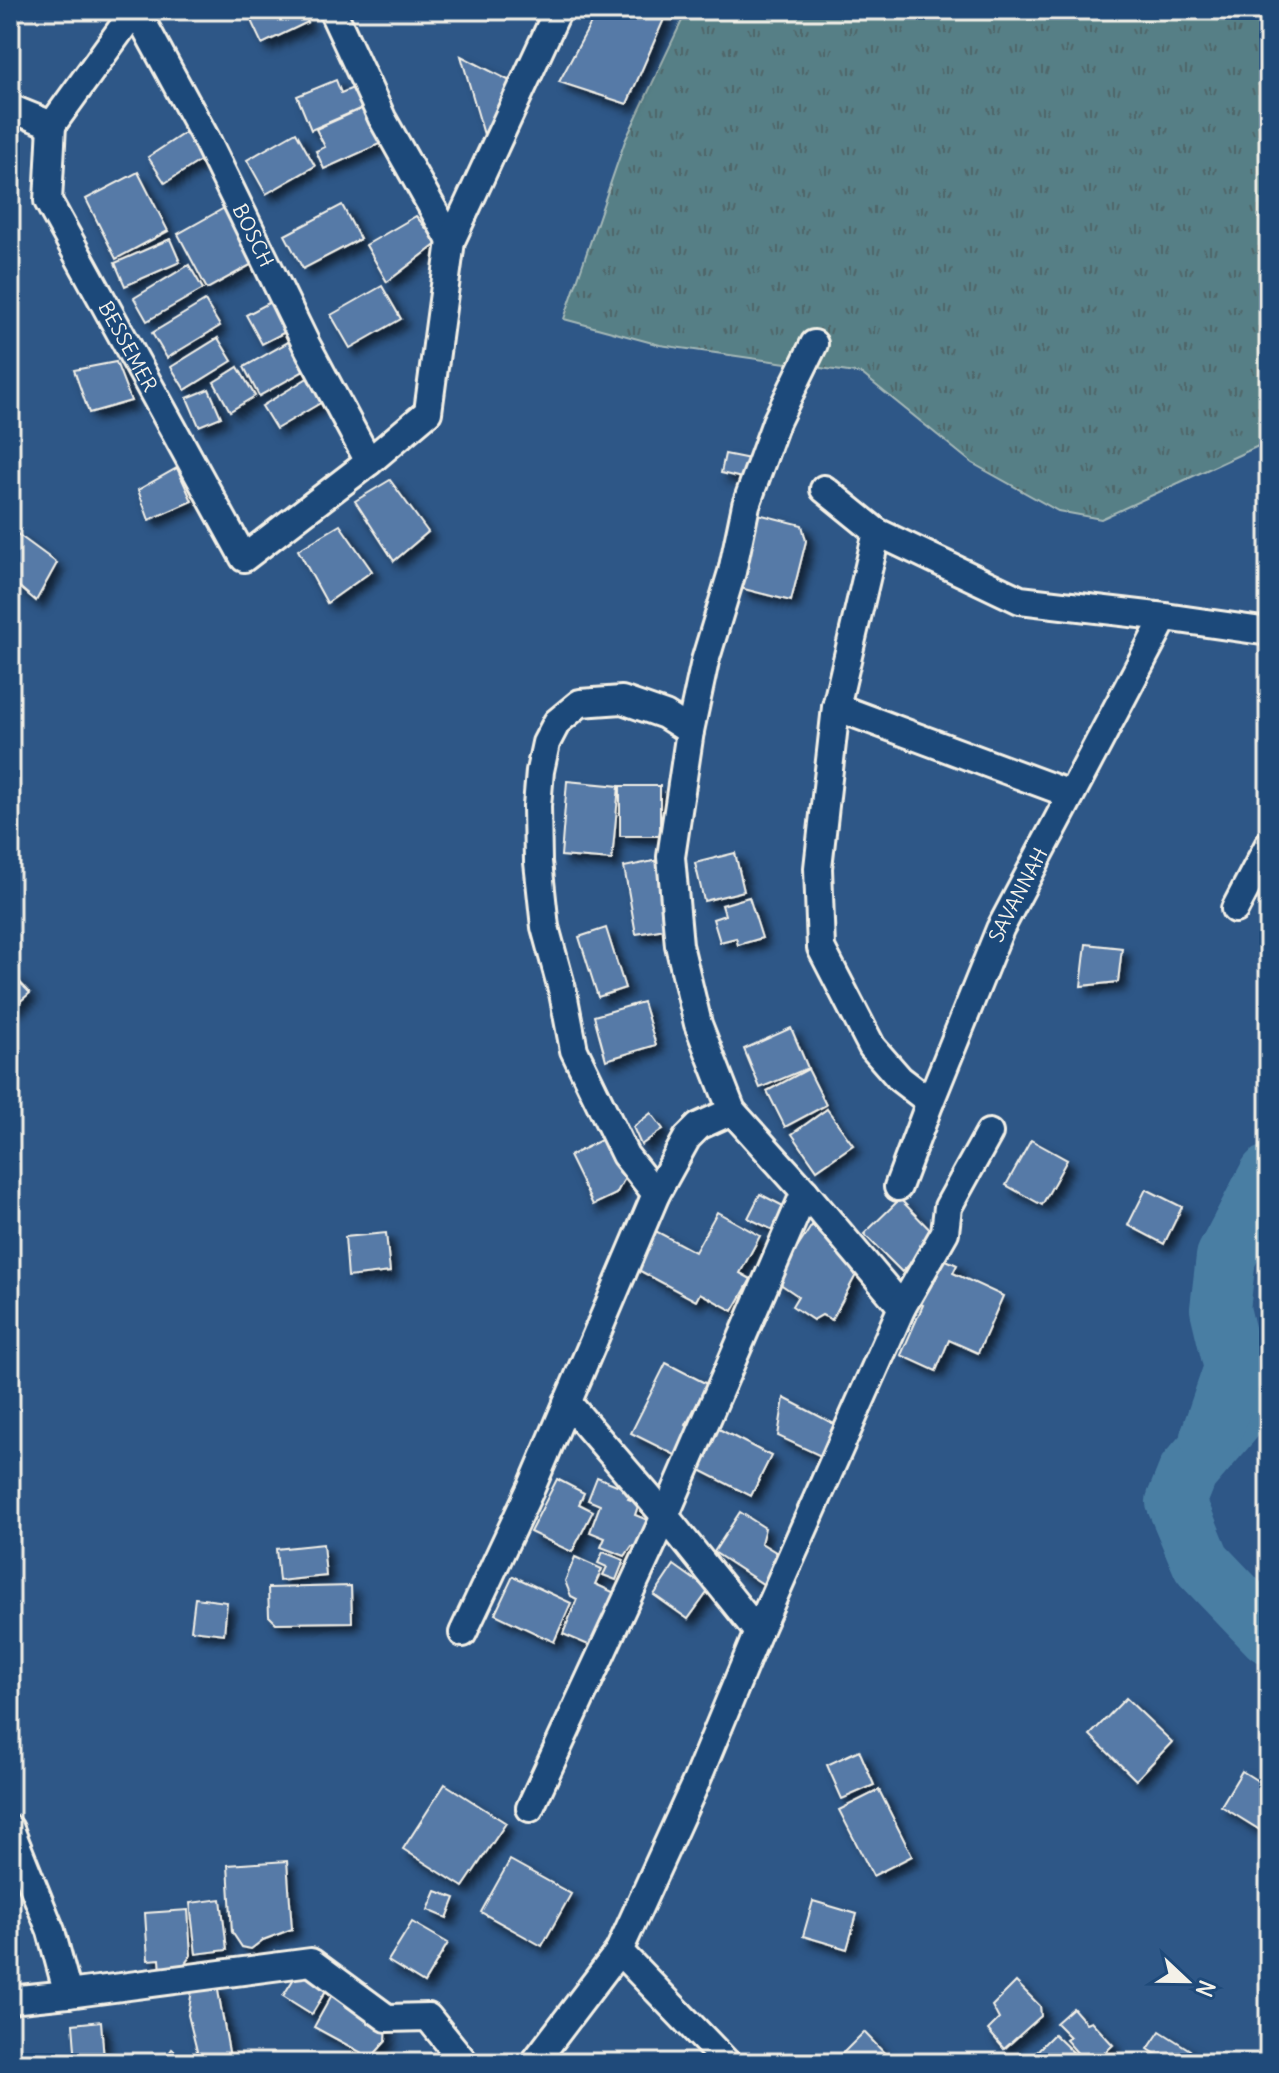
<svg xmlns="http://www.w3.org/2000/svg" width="1279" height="2073" font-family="Delius,sans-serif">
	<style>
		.grass { fill: url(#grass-tufts); stroke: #a5b8b7; stroke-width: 2 }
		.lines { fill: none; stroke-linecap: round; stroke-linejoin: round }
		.stream { stroke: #8eacbf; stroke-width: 10 }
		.river { stroke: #4a7ea3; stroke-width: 60 }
		.building { fill: #577aa7; stroke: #f4f1e8; stroke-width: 2; filter: url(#shadow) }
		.minor-casing { stroke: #f4f1e8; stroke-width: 32 }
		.minor { stroke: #1f4a7a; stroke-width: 26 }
		.labels { text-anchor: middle; stroke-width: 8; stroke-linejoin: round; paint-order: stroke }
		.street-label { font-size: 20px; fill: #f4f1e8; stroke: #1f4a7a }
	</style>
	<defs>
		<pattern id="grass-tufts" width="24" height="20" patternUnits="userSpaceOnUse" patternTransform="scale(2)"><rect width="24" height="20" fill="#567f86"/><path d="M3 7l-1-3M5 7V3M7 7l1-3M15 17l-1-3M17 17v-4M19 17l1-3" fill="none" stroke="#506669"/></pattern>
		<filter id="shadow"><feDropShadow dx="7" dy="7" stdDeviation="4" flood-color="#0009"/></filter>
	</defs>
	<rect width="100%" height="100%" fill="#2e5787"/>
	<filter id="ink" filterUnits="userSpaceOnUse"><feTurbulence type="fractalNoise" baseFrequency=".0125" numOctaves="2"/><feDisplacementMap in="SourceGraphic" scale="16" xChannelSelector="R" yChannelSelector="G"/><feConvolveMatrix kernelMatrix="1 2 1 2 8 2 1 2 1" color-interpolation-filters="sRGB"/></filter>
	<g filter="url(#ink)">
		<polygon class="grass" points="687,10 1269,10 1269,441 1101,519 1058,511 972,463 862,374 660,345 564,319 625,141"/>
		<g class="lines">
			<polyline class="stream" points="10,29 20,10"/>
			<g class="river">
				<polyline points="1210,1438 1238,1414 1188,1472 1176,1502 1202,1564 1269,1634"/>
				<polyline points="1210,1438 1234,1368 1220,1309 1226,1257 1269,1175"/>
			</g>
		</g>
		<g class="building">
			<polygon points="246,10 302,10 308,22 262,44"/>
			<polygon points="598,10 668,10 627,104 559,82"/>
			<polygon points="461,56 516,84 487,145"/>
			<polygon points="336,80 341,93 353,88 362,108 311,130 297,96"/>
			<polygon points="370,105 386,141 324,169 316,151 325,147 316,129"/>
			<polygon points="186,132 203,159 165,183 148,157"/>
			<polygon points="296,132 315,166 266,194 247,160"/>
			<polygon points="138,172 168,231 116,259 86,199"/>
			<polygon points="342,205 360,239 303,269 285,235"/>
			<polygon points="226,207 256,262 207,289 178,234"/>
			<polygon points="416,216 438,243 387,282 366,245"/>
			<polygon points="170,239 180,262 125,286 115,263"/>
			<polygon points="189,265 203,289 147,321 134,298"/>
			<polygon points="382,286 401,319 350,348 331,315"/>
			<polygon points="276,299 291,329 262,344 246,315"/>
			<polygon points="205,301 220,326 167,358 152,333"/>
			<polygon points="218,338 232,361 185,390 171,367"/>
			<polygon points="294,339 309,368 259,396 244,367"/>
			<polygon points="116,362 131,401 89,413 74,370"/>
			<polygon points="238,367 255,396 230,411 214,382"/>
			<polygon points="314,374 329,398 276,429 262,406"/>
			<polygon points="209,389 221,417 199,426 187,398"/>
			<polygon points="725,454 750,459 746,479 721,473"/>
			<polygon points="177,468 192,501 149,520 138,490"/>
			<polygon points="390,480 428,532 394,561 355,501"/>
			<polygon points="758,514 802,525 806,541 791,601 740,588"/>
			<polygon points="340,525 372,571 327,603 298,550"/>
			<polygon points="16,533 57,563 36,601 10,579 10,544"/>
			<polygon points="567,781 619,786 612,860 561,856"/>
			<rect x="620" y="786" width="40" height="50"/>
			<polygon points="735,853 744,891 704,901 695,863"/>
			<polygon points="659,860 671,928 636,934 624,867"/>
			<polygon points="749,897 762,938 738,945 736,938 720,942 713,919 725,915 722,905"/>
			<polygon points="606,928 625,988 598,997 579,937"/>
			<polygon points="1086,944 1122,948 1118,982 1081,986"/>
			<polygon points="10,972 30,993 10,1010"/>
			<polygon points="643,1002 656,1045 606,1060 594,1016"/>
			<polygon points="791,1028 808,1068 760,1088 744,1049"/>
			<polygon points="808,1069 826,1105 785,1127 767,1091"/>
			<polygon points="827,1109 853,1145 817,1170 792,1134"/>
			<polygon points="651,1113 663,1129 641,1145 633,1127"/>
			<polygon points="605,1138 625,1178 616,1194 593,1205 569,1156"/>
			<polygon points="1031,1140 1067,1160 1042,1205 1006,1185"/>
			<polygon points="1146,1189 1182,1207 1164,1244 1128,1225"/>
			<polygon points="760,1194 789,1209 777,1232 748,1218"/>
			<polygon points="900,1199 937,1237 902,1272 864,1234"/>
			<polygon points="717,1212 760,1236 740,1273 751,1279 733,1311 700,1293 696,1301 631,1266 652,1229 695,1252"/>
			<polygon points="812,1225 857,1273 832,1320 822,1315 813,1320 792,1306 798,1296 776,1281"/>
			<polygon points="386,1233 390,1272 348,1277 345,1237"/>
			<polygon points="944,1259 957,1265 953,1273 1003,1296 978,1353 949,1340 936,1371 901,1355 923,1305 914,1301 924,1278 934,1283"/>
			<polygon points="666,1363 707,1384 686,1425 691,1430 677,1456 631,1433"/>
			<polygon points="784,1398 838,1426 823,1457 778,1436"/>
			<polygon points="717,1428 771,1456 751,1496 696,1468"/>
			<polygon points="597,1477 632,1491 628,1499 639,1503 635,1515 650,1521 639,1548 632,1546 625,1556 601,1547 605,1538 590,1532 600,1505 588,1500"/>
			<polygon points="557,1479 584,1493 579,1504 593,1511 572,1552 530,1532"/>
			<polygon points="740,1512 765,1528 761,1543 784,1557 766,1586 714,1552"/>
			<polygon points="323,1544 326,1576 279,1581 276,1549"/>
			<polygon points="603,1552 624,1560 616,1580 603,1575 607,1567 598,1563"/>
			<polygon points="575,1557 602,1569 595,1584 615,1593 593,1647 563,1634 577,1599 571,1596 565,1581"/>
			<polygon points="674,1565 709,1590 688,1619 654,1595"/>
			<polygon points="513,1576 571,1603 554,1642 495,1614"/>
			<polygon points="351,1586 352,1622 276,1623 269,1616 268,1588"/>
			<polygon points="195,1598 227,1602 224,1634 191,1630"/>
			<polygon points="1126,1698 1172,1742 1136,1780 1090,1735"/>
			<polygon points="859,1750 874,1785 842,1799 827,1765"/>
			<polygon points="1242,1771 1269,1788 1269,1815 1260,1830 1221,1806"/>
			<polygon points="445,1784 506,1823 463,1887 403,1849"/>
			<polygon points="879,1790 912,1856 873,1876 839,1810"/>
			<polygon points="510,1860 571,1894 542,1946 481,1912"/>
			<polygon points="287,1861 292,1929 263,1940 251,1949 242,1947 232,1932 228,1865"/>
			<polygon points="436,1891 455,1898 447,1918 428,1910"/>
			<polygon points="221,1899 227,1950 196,1954 190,1903"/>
			<polygon points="813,1901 857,1914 847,1949 803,1936"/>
			<polygon points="188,1910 191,1955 181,1969 161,1971 160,1959 148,1960 145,1913"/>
			<polygon points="412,1922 448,1943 424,1983 388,1961"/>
			<polygon points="303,1964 331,1982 312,2014 283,1996"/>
			<polygon points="1016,1982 1040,2006 1041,2016 1004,2049 988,2030 999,2019 992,2006"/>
			<polygon points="217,1985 231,2063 200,2063 188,2015 192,1990"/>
			<polygon points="334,1991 387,2020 386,2041 371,2058 314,2027"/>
			<polygon points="1073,2008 1086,2023 1091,2021 1113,2045 1094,2063 1086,2063 1066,2040 1070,2037 1056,2023"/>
			<polygon points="101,2021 104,2060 76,2063 73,2024"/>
			<polygon points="1160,2031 1190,2050 1182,2063 1170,2063 1148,2049"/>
			<polygon points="864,2032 893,2062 892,2063 838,2063 835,2061"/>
			<polygon points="1054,2034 1084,2063 1043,2063 1034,2054"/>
			<polygon points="172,2049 191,2063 162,2063"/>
		</g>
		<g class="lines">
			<defs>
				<g id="minor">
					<path id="s1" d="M136,10L206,139L306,344L369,462"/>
					<polyline points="332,10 382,118 451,241"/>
					<polyline points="10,108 52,125"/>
					<path id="s2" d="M52,125L48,201L244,558L369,462L428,412L451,241L558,10"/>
					<polyline points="52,125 135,10"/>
					<polyline points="814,344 776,422 746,505 732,572 705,661 690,731 671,857 679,945 698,1024 732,1111 805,1192 902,1307"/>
					<polyline points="824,489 877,532 1020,600 1165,617 1269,632"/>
					<polyline points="877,532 836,707 818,868 821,948 872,1047 900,1079 930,1102"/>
					<polyline points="836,707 1070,794"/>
					<polyline points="1235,909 1269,844"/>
					<path id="s3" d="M898,1187L930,1102L1000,929L1165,617"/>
					<polyline points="656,1194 625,1155 574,1050 563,993 545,927 538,862 537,806 540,771 546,743 557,722 580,703 622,700 665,715 690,731"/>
					<polyline points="567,1402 665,1516 758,1632"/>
					<polyline points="463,1633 532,1486 656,1194 687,1138 699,1126 732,1111"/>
					<polyline points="530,1808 665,1516 805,1192"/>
					<polyline points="10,1829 51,1931 68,1994"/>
					<polyline points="619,1951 727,2063"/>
					<polyline points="10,2000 68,1994 311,1962 387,2018 428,2017 465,2063"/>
					<polyline points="534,2063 619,1951 696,1782 758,1632 902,1307 945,1232 948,1207 989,1133"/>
				</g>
			</defs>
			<use href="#minor" class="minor-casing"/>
			<use href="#minor" class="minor"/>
		</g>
	</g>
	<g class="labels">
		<g class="street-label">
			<text dy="7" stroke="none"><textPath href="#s1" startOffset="254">BOSCH</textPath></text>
			<text dy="7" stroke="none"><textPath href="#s2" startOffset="242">BESSEMER</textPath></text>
			<text dy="7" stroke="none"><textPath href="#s3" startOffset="316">SAVANNAH</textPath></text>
		</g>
	</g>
	<rect width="1279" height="2073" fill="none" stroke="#1f4a7a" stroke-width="40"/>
	<rect x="20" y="20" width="1239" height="2033" fill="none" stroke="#f4f1e8" stroke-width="3" filter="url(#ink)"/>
	<g transform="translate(1187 1981) rotate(112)" stroke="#1f4a7a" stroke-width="6" paint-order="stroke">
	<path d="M0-6L14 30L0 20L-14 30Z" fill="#f4f1e8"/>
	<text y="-12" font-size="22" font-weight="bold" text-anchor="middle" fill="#f4f1e8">N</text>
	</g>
</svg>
